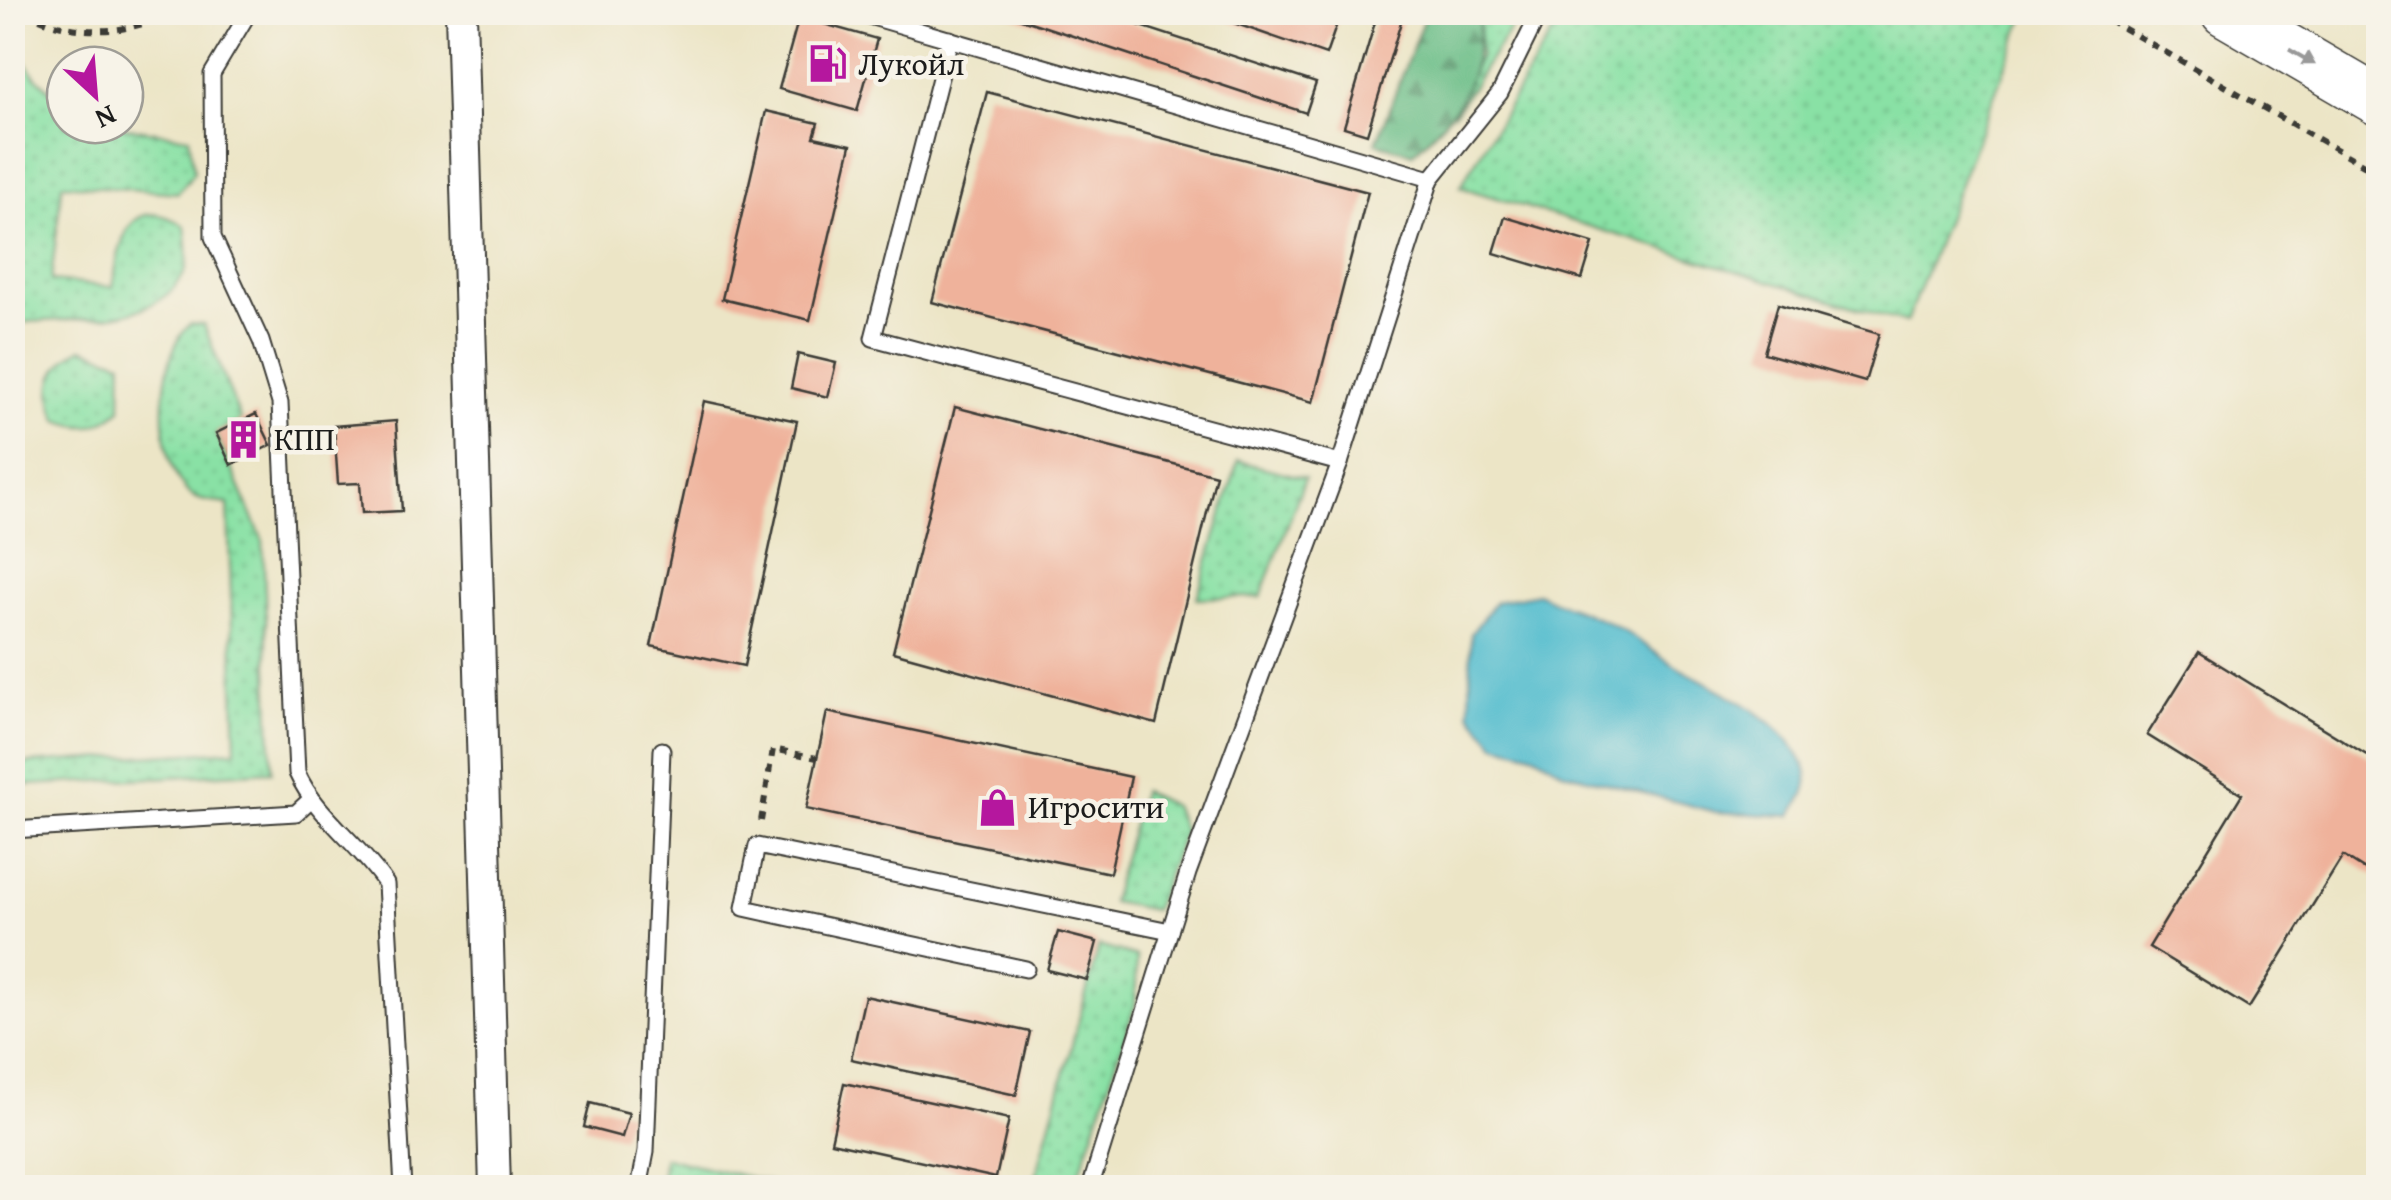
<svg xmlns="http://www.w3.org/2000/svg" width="2391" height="1200" font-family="'Gentium Book Plus',serif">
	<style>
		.grass { fill: url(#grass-dots); stroke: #527e60; stroke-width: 2.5 }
		.forest { fill: url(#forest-firs); stroke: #456e53; stroke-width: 2.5 }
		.water { fill: #51bcce; stroke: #366c75; stroke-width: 2.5 }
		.building { fill: #efb29b }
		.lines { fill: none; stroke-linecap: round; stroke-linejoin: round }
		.lane-casing { stroke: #3b3a36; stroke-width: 19 }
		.street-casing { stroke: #3b3a36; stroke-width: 34 }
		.primary-casing { stroke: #3b3a36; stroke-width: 51 }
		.path { stroke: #3b3a36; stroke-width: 6; stroke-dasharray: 8 8; stroke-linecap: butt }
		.lane { stroke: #fff; stroke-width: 15 }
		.street { stroke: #fff; stroke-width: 30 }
		.primary { stroke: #fff; stroke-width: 48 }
		.oneway { fill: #999 }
		.labels { text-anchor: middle; stroke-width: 9; stroke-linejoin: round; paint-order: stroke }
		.poi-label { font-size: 32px; fill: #1c1c1c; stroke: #f7f3e8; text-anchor: start }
	</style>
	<defs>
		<pattern id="grass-dots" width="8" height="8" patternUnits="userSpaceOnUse" patternTransform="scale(2.5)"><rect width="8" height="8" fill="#89e1a5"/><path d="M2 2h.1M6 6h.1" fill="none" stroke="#76c08d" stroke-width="1.8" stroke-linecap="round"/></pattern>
		<pattern id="forest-firs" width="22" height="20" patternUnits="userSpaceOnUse" patternTransform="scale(2.5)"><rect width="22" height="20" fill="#6ebf8a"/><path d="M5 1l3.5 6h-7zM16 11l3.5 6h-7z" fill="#5a9a70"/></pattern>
	</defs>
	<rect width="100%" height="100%" fill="#f7f3e8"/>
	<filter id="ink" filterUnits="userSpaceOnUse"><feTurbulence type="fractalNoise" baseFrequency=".01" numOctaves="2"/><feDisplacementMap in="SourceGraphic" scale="20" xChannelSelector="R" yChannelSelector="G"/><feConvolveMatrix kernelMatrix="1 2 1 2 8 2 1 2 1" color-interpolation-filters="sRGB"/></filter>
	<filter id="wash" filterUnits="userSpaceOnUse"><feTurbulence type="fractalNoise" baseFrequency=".0048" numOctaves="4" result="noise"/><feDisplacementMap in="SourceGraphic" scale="40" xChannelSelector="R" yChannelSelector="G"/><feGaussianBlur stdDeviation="2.25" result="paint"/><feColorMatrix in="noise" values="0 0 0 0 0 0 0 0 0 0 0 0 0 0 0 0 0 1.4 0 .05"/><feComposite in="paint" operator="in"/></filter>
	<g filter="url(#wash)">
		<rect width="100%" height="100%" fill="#ece5c6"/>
		<g class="grass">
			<polygon points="1479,13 1521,13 1453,115 1480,55"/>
			<polygon points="1564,13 2026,13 1906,323 1460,187"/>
			<path d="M12,44L37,78L65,104V125H109L189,137L194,172L178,193L62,184L51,281L113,287C119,243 127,190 185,226C186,238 190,260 185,272C155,331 65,315 13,324Z"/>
			<path d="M191,324L204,325L241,421L216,433L263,541L272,771L13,786V764L236,750L228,504C216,502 200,502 191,495C154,465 155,353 191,324Z"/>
			<path d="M82,348L122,362L121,409C98,428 87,431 58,420C44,388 51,365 82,348Z"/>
			<polygon points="1238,461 1305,478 1261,597 1197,598"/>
			<polygon points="1142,791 1173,806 1184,832 1154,910 1111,902"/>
			<polygon points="1099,946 1137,957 1135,1006 1075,1187 1033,1187"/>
			<polygon points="664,1157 790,1187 660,1187"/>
		</g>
		<path class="forest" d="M1426,13H1479C1480,80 1462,108 1413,153L1376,143Z"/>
		<path class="water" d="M1537,593C1562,606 1590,612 1615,626C1637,638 1657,655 1679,668C1722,692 1784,718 1805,767C1813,785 1800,802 1791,816L1715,812L1565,772L1533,754L1495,744L1470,713L1471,634L1495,602Z"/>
		<g id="blocks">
			<g class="building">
				<polygon points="1000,12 1098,12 1316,83 1306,113"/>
				<polygon points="1202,12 1341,12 1326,55"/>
				<polygon points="1378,12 1404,12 1367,134 1344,127"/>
				<polygon points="799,17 877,39 857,111 779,89"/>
				<polygon points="987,92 1368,192 1313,402 932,302"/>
				<polygon points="766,111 818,123 814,137 851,145 810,320 722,299"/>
				<polygon points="1505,217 1593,243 1582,279 1494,253"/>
				<polygon points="1778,304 1879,334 1865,382 1764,353"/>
				<polygon points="798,354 836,363 828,397 791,388"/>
				<polygon points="704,401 797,421 744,666 651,646"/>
				<polygon points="955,407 1216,475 1156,724 893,652"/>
				<polygon points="256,414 271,445 231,465 216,433"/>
				<polygon points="396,421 402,511 362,513 360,483 338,484 334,426"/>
				<polygon points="2199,652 2378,762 2378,878 2343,856 2249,1008 2149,947 2242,794 2147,735"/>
				<polygon points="827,712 1131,777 1110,873 806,809"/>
				<polygon points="1058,932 1097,942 1087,980 1047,970"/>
				<polygon points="865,996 1030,1032 1016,1095 851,1059"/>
				<polygon points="844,1083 1009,1119 996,1178 831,1142"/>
				<polygon points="590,1103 629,1113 622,1137 584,1127"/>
			</g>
		</g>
	</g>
	<g filter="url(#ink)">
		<use href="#blocks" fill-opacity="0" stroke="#3b3a36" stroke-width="2.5"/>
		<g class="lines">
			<defs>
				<g id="lane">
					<path d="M249,12L212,74L213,237L261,341L280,403L297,773C317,817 359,843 386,884L403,1188"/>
					<polyline points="855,12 1431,179"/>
					<polyline points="950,39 873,338 1340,463"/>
					<polyline points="12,830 296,813 309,801"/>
					<polyline points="1026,969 744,908 757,846 1170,931"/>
					<polyline points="639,1188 646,1152 662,750"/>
					<polyline points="1090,1188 1188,873 1340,463 1431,179 1500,93 1540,12"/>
				</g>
				<polyline id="street" points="461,12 495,1188"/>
				<polyline id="primary" points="2225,12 2378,101"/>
			</defs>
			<use href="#lane" class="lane-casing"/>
			<use href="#street" class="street-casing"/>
			<use href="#primary" class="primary-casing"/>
			<g class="path">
				<path d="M25,12C69,36 126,37 171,12"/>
				<polyline points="2095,12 2378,173"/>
				<polyline points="761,821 773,749 817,758"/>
			</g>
			<use href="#lane" class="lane"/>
			<use href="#street" class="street"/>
			<use href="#primary" class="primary"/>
		</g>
		<defs><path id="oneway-solid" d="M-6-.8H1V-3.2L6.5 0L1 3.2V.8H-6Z" transform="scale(2.5)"/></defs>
		<use class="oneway" href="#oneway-solid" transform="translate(2302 57) rotate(30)"/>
	</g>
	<defs>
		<symbol id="fuel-bare" viewBox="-9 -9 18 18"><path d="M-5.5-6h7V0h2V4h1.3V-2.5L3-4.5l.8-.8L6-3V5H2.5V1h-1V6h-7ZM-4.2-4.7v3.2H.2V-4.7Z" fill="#b5179e" stroke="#f7f3e8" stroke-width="2.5" paint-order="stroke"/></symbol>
		<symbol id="building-bare" viewBox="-9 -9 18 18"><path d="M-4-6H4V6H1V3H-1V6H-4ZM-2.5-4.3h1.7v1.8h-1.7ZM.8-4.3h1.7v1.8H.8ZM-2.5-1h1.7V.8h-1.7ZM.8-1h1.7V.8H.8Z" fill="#b5179e" stroke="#f7f3e8" stroke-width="2.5" paint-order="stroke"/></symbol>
		<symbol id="shop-bare" viewBox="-9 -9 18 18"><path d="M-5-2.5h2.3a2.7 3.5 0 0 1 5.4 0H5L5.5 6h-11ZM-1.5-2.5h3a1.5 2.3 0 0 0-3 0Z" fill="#b5179e" stroke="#f7f3e8" stroke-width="2.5" paint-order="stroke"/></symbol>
	</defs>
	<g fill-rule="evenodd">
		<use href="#fuel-bare" x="800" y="36" width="55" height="55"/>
		<use href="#building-bare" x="216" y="412" width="55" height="55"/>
		<use href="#shop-bare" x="970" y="780" width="55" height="55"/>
	</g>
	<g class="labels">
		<g class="poi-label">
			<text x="858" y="75">Лукойл</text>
			<text x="274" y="450">КПП</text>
			<text x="1028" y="818">Игросити</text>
		</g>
	</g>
	<rect width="2391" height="1200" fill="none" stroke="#f7f3e8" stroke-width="50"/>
	<g transform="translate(95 95) rotate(154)"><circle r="48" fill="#f7f3e8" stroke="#9f9d96" stroke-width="2.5"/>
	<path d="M0-8L18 38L0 25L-18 38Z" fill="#b5179e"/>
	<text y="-15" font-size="28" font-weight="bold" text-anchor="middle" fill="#1c1c1c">N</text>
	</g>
</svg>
